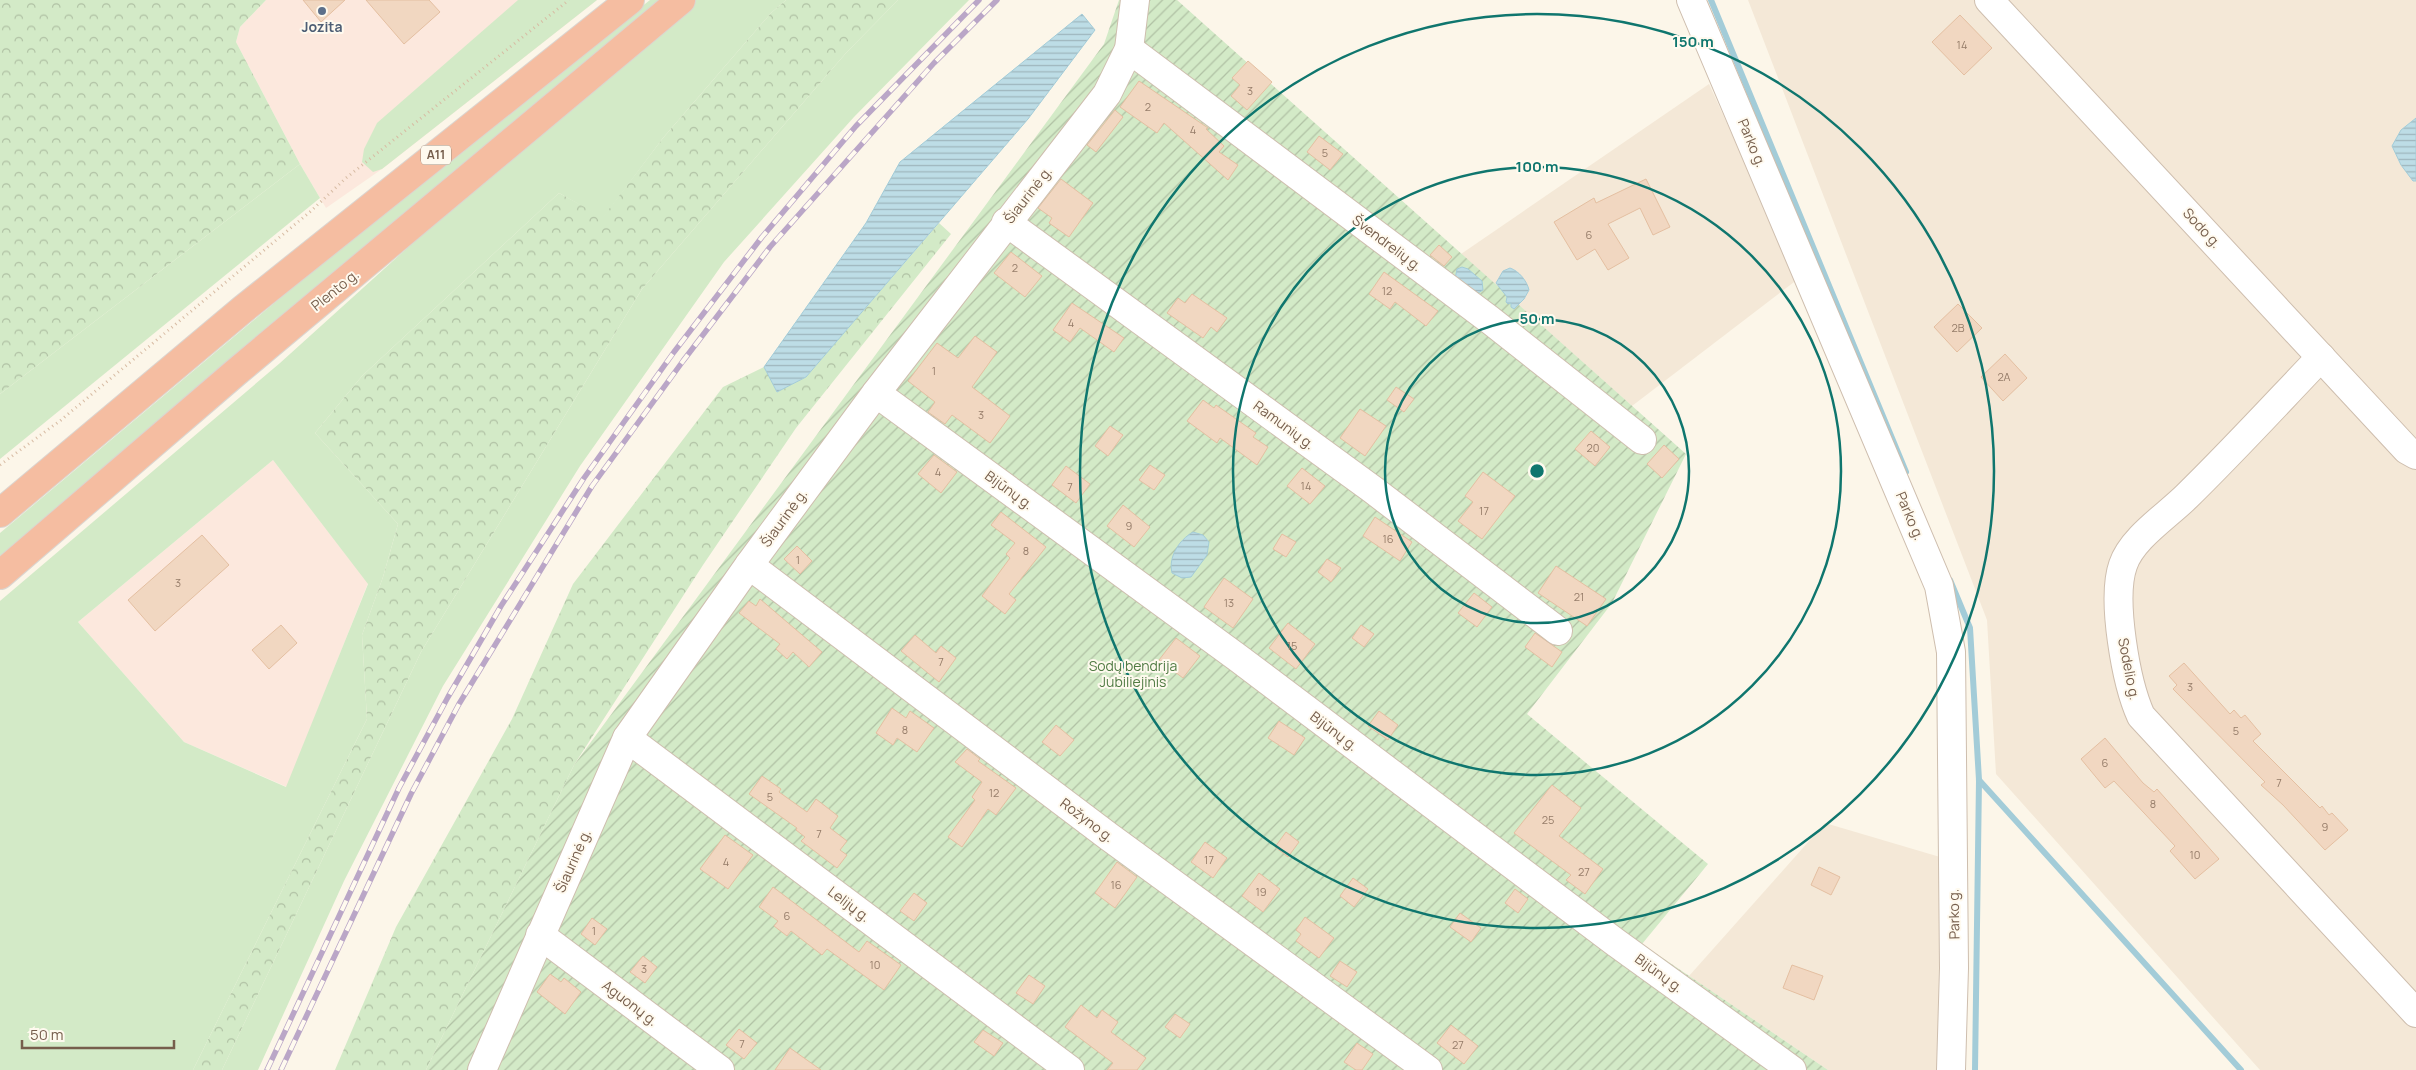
<svg xmlns="http://www.w3.org/2000/svg" width="2416" height="1070" font-family="Manrope,sans-serif">
	<style>
		.residential { fill: #f4e8d7 }
		.commercial { fill: #fce8dd }
		.grass { fill: #d3eac7; fill-rule: evenodd }
		.forest { fill: url(#forest-crowns) }
		.garden { fill: url(#garden-furrows) }
		.water { fill: url(#water-rules); stroke: #a3ccd8 }
		.lines { fill: none; stroke-linecap: round; stroke-linejoin: round }
		.stream { stroke: #a3ccd8; stroke-width: 6 }
		.building { fill: #f1d7c1; stroke: #e4bfa1 }
		.minor-casing { stroke: #cebeae; stroke-width: 30 }
		.highway-casing { stroke: #dbd5d0; stroke-width: 30 }
		.path { stroke: #d7bba3; stroke-width: 3; stroke-dasharray: 1 4; stroke-linecap: butt }
		.minor { stroke: #fff; stroke-width: 28 }
		.highway { stroke: #f5bda1; stroke-width: 28 }
		.rail-casing { stroke: #baa6c7; stroke-width: 5.5 }
		.rail { stroke: #fffaef; stroke-width: 4; stroke-dasharray: 11; stroke-linecap: butt }
		.ring { fill: none; stroke: #0f766e; stroke-width: 2.5 }
		.service-dot { fill: #5c6f8a; stroke: #fffaef; stroke-width: 2 }
		.labels { text-anchor: middle; stroke-width: 4; stroke-linejoin: round; paint-order: stroke }
		.number-label { font-size: 11px; fill: #957c69 }
		.shield { fill: #fffaef; stroke: #9f8d7d; stroke-width: 1 }
		.shield-label { font-size: 12px; font-weight: bold; fill: #765e4c }
		.service-label { font-size: 14px; font-weight: bold; fill: #4e5e75; stroke: #fffaef }
		.street-label { font-size: 14px; fill: #765e4c; stroke: #fffaef }
		.park-label { font-size: 14px; fill: #517c44; stroke: #fffaef }
		.centre { fill: #0f766e; stroke: #fffaef; stroke-width: 2.5 }
		.ring-label { font-size: 15px; text-anchor: middle; font-weight: bold; fill: #0f766e; stroke: #fffaef; stroke-width: 4; stroke-linejoin: round; paint-order: stroke }
	</style>
	<defs>
		<pattern id="forest-crowns" width="20" height="18" patternUnits="userSpaceOnUse" patternTransform="scale(1.25)"><rect width="20" height="18" fill="#d3eac7"/><path d="M2 6a3 3 0 1 1 6 0M12 15a3 3 0 1 1 6 0" fill="none" stroke="#b0c1a4"/></pattern>
		<pattern id="garden-furrows" width="10" height="10" patternUnits="userSpaceOnUse" patternTransform="scale(1.25)"><rect width="10" height="10" fill="#d3eac7"/><path d="M-1 1l2-2M0 10L10 0M9 11l2-2" fill="none" stroke="#b0c1a4"/></pattern>
		<pattern id="water-rules" width="6" height="5" patternUnits="userSpaceOnUse" patternTransform="scale(1.25)"><rect width="6" height="5" fill="#bddde6"/><path d="M0 2.5h6" fill="none" stroke="#9eb6bd"/></pattern>
	</defs>
	<rect width="100%" height="100%" fill="#fcf6e9"/>
	<g class="residential">
		<polygon points="1748,0 2416,0 2416,1070 2260,1070 1996,774 1987,620"/>
		<polygon points="1709,84 1798,279 1632,406 1461,254"/>
		<polygon points="1825,823 1940,857 1938,1070 1828,1070 1689,976"/>
	</g>
	<g class="commercial">
		<polygon points="266,0 597,0 382,169 326,208 300,164 236,42 240,27"/>
		<polygon points="273,460 368,583 287,787 184,742 78,622"/>
	</g>
	<g class="grass">
		<polygon points="518,0 597,0 382,169 373,172 362,162 364,149 377,123"/>
		<polygon points="650,0 666,0 0,559 0,533 354,236"/>
		<path d="M695,0H786L771,13L663,138L603,218L559,193L362,376L315,433L398,524L383,577L362,635L367,719L193,1070H0V601L280,363L540,128ZM273,460L368,584L286,787L184,742L78,622Z"/>
		<polygon points="898,0 969,0 854,117 724,262 580,466 443,686 344,881 258,1070 222,1070 421,652 642,289 846,53"/>
		<polygon points="300,164 320,198 0,459 0,394"/>
	</g>
	<g class="forest">
		<polygon points="0,0 266,0 240,27 236,42 300,164 0,394"/>
		<polygon points="786,0 898,0 846,53 642,289 421,652 222,1070 193,1070 367,719 362,635 383,577 398,524 315,433 362,376 559,193 603,217 663,138 771,13"/>
		<polygon points="939,223 951,234 796,428 703,565 574,765 426,1070 335,1070 396,927 512,719 573,584 723,387 764,367 777,392 806,377"/>
	</g>
	<polygon class="garden" points="1119,0 1177,0 1686,454 1612,603 1527,714 1708,864 1642,944 1828,1070 426,1070 574,765 1104,44"/>
	<g class="water">
		<polygon points="1082,14 1095,30 1028,119 806,377 777,392 764,367 866,223 900,162"/>
		<polygon points="2416,118 2416,181 2413,181 2401,165 2392,146 2401,130"/>
		<polygon points="1462,267 1468,269 1482,281 1483,290 1478,293 1471,293 1455,279 1457,269"/>
		<path d="M1510,268C1519,271 1527,281 1529,290L1524,299L1514,309L1511,307V303L1508,304L1506,302L1507,297L1496,283L1503,271Z"/>
		<path d="M1193,532L1203,535L1209,542L1207,555L1191,577L1182,578L1172,573C1168,557 1179,540 1193,532Z"/>
	</g>
	<g class="lines">
		<g class="stream">
			<polyline points="1711,0 1906,472"/>
			<polyline points="1950,580 1970,628 1979,780 1975,1070"/>
			<polyline points="1979,780 2241,1070"/>
		</g>
	</g>
	<g class="building">
		<polygon points="303,0 345,0 321,22"/>
		<polygon points="366,0 429,0 440,12 404,44"/>
		<polygon points="1960,15 1992,48 1964,75 1932,42"/>
		<polygon points="1248,61 1272,82 1247,110 1231,96 1240,85 1232,78"/>
		<polygon points="1139,81 1208,128 1206,129 1224,146 1219,152 1238,165 1228,180 1164,123 1157,133 1120,107"/>
		<polygon points="1115,110 1123,117 1096,152 1087,145"/>
		<polygon points="1319,136 1343,154 1330,170 1307,152"/>
		<polygon points="1061,179 1093,203 1069,237 1049,223 1052,218 1038,208"/>
		<polygon points="1646,179 1670,227 1653,235 1640,208 1608,224 1629,258 1608,270 1595,249 1577,260 1554,222 1594,198 1596,203"/>
		<polygon points="1439,245 1452,257 1444,266 1430,255"/>
		<polygon points="1011,252 1042,276 1025,297 994,273"/>
		<polygon points="1384,272 1438,311 1426,326 1395,302 1390,309 1369,294"/>
		<polygon points="1192,294 1227,318 1217,332 1211,327 1203,338 1167,313 1178,298 1185,303"/>
		<polygon points="1072,303 1124,338 1114,352 1080,328 1070,342 1053,330"/>
		<polygon points="1958,304 1982,328 1957,352 1934,327"/>
		<polygon points="975,336 997,352 972,387 1010,416 990,443 952,415 945,424 928,412 935,402 908,381 937,343 958,358"/>
		<polygon points="2005,354 2027,378 2003,401 1981,377"/>
		<polygon points="1396,387 1414,399 1404,412 1387,400"/>
		<polygon points="1203,400 1214,408 1216,405 1256,433 1253,437 1268,447 1257,465 1220,438 1217,443 1187,421"/>
		<polygon points="1360,409 1386,426 1365,456 1340,438"/>
		<polygon points="1110,426 1123,435 1108,456 1095,446"/>
		<polygon points="1591,431 1610,447 1595,466 1575,449"/>
		<polygon points="1664,445 1679,459 1662,478 1647,464"/>
		<polygon points="934,455 957,472 941,493 918,474"/>
		<polygon points="1150,465 1165,475 1154,490 1139,480"/>
		<polygon points="1066,466 1090,484 1076,503 1052,485"/>
		<polygon points="1302,468 1325,486 1310,504 1287,486"/>
		<polygon points="1483,472 1515,496 1482,539 1458,521 1473,502 1465,496"/>
		<polygon points="1123,505 1150,527 1134,547 1107,526"/>
		<polygon points="1001,512 1046,547 1009,594 1016,600 1005,614 982,596 1010,558 1006,554 1015,543 991,525"/>
		<polygon points="1375,517 1412,542 1400,561 1363,536"/>
		<polygon points="1282,534 1296,542 1286,557 1273,549"/>
		<polygon points="202,535 229,565 155,631 128,600"/>
		<polygon points="797,546 812,561 800,574 784,559"/>
		<polygon points="1327,559 1341,568 1331,582 1318,572"/>
		<polygon points="1556,566 1606,599 1587,626 1538,593"/>
		<polygon points="1224,578 1253,599 1233,628 1204,607"/>
		<polygon points="1474,593 1492,607 1477,627 1458,613"/>
		<polygon points="760,599 822,652 809,667 793,652 787,659 776,649 780,644 739,613 749,601 756,606"/>
		<polygon points="1288,623 1315,644 1296,669 1269,648"/>
		<polygon points="281,625 297,643 269,669 252,650"/>
		<polygon points="1361,625 1374,634 1364,647 1352,638"/>
		<polygon points="1535,633 1562,652 1552,667 1525,647"/>
		<polygon points="915,635 936,653 941,646 956,658 939,682 901,651"/>
		<polygon points="1176,638 1200,656 1183,678 1159,660"/>
		<polygon points="2184,663 2230,714 2234,710 2241,718 2245,715 2261,734 2253,741 2320,808 2322,806 2329,815 2332,813 2348,830 2325,850 2283,805 2261,785 2265,782 2173,689 2177,685 2169,676"/>
		<polygon points="892,708 906,718 910,711 934,728 917,752 897,738 893,745 876,733"/>
		<polygon points="1379,711 1398,725 1388,740 1368,726"/>
		<polygon points="1279,721 1305,738 1294,755 1268,738"/>
		<polygon points="1056,725 1074,740 1060,756 1042,742"/>
		<polygon points="2105,738 2143,783 2154,792 2157,789 2219,859 2195,879 2170,851 2175,846 2114,781 2105,788 2081,759"/>
		<polygon points="967,749 980,759 978,761 1016,788 996,815 988,809 962,847 948,837 975,800 972,797 982,782 955,762"/>
		<polygon points="762,776 781,789 779,792 807,812 816,799 838,816 830,828 847,841 840,850 847,855 837,868 801,841 805,837 796,830 797,828 749,794"/>
		<polygon points="1552,785 1581,808 1559,836 1603,869 1585,894 1566,880 1571,875 1514,833"/>
		<polygon points="1286,832 1299,842 1288,857 1275,847"/>
		<polygon points="725,835 753,855 728,889 700,869"/>
		<polygon points="1205,842 1227,858 1213,878 1191,862"/>
		<polygon points="1117,862 1137,877 1115,908 1095,893"/>
		<polygon points="1819,867 1840,877 1831,895 1811,885"/>
		<polygon points="1259,873 1280,889 1263,912 1242,896"/>
		<polygon points="1353,878 1368,889 1354,907 1340,896"/>
		<polygon points="773,887 859,952 867,941 901,965 884,990 827,949 822,955 791,931 787,936 774,926 778,921 759,907"/>
		<polygon points="1515,889 1528,899 1518,913 1505,903"/>
		<polygon points="914,893 927,903 914,921 900,911"/>
		<polygon points="1460,913 1481,928 1471,942 1450,927"/>
		<polygon points="1305,917 1334,938 1319,958 1296,941 1301,934 1296,930"/>
		<polygon points="592,918 607,929 595,945 581,934"/>
		<polygon points="643,956 657,967 645,983 630,972"/>
		<polygon points="1340,961 1357,972 1347,987 1330,976"/>
		<polygon points="1792,965 1823,976 1814,1000 1783,988"/>
		<polygon points="550,974 561,982 564,978 581,992 565,1014 537,992"/>
		<polygon points="1029,975 1045,986 1033,1004 1016,993"/>
		<polygon points="1081,1005 1097,1018 1102,1010 1118,1022 1111,1032 1146,1058 1137,1070 1107,1070 1113,1063 1065,1027"/>
		<polygon points="1175,1014 1190,1024 1180,1038 1165,1027"/>
		<polygon points="1451,1025 1478,1046 1464,1064 1437,1043"/>
		<polygon points="739,1029 757,1043 744,1059 726,1045"/>
		<polygon points="983,1030 1003,1043 994,1056 974,1042"/>
		<polygon points="1357,1043 1373,1054 1362,1070 1356,1070 1344,1062"/>
		<polygon points="790,1048 821,1070 775,1070"/>
	</g>
	<g class="lines">
		<defs>
			<g id="minor">
				<polyline points="1691,0 1939,586 1951,652 1954,968 1951,1070"/>
				<polyline points="1989,0 2407,450 2416,455"/>
				<polyline points="1129,49 1490,320 1642,440"/>
				<polyline points="1006,222 1372,489 1558,631"/>
				<path d="M2321,357C2277,403 2233,451 2187,496C2167,516 2132,538 2123,565C2111,599 2126,683 2141,716L2416,1013"/>
				<polyline points="876,393 1238,658 1615,942 1792,1070"/>
				<polyline points="749,565 1108,836 1428,1070"/>
				<polyline points="627,738 1070,1070"/>
				<polyline points="540,935 720,1070"/>
				<polyline points="482,1070 627,738 749,565 876,393 1107,94 1129,49 1135,0"/>
			</g>
			<g id="highway">
				<polyline points="0,513 242,310 630,0"/>
				<polyline points="0,575 235,373 681,0"/>
			</g>
		</defs>
		<use href="#minor" class="minor-casing"/>
		<use href="#highway" class="highway-casing"/>
		<polyline class="path" points="0,465 61,420 311,211 346,178 569,0"/>
		<use href="#minor" class="minor"/>
		<use href="#highway" class="highway"/>
		<defs>
			<g id="rail">
				<polyline points="267,1070 399,788 448,697 501,606 584,478 674,352 762,237 856,126 979,0"/>
				<polyline points="281,1070 411,794 459,704 592,486 683,361 770,247 934,63 997,0"/>
			</g>
		</defs>
		<use href="#rail" class="rail-casing"/>
		<use href="#rail" class="rail"/>
	</g>
	<g class="ring">
		<circle cx="1537" cy="471" r="152"/>
		<circle cx="1537" cy="471" r="304"/>
		<circle cx="1537" cy="471" r="457"/>
	</g>
	<circle class="service-dot" cx="322" cy="11" r="5"/>
	<g class="labels">
		<g class="number-label">
			<text x="1962" y="49">14</text>
			<text x="1250" y="95">3</text>
			<text x="1148" y="111">2</text>
			<text x="1193" y="134">4</text>
			<text x="1325" y="157">5</text>
			<text x="1589" y="239">6</text>
			<text x="1015" y="272">2</text>
			<text x="1387" y="295">12</text>
			<text x="1071" y="327">4</text>
			<text x="1958" y="332">2B</text>
			<text x="934" y="375">1</text>
			<text x="2004" y="381">2A</text>
			<text x="981" y="419">3</text>
			<text x="1593" y="452">20</text>
			<text x="938" y="476">4</text>
			<text x="1306" y="490">14</text>
			<text x="1070" y="491">7</text>
			<text x="1484" y="515">17</text>
			<text x="1129" y="530">9</text>
			<text x="1388" y="543">16</text>
			<text x="1026" y="555">8</text>
			<text x="798" y="564">1</text>
			<text x="178" y="587">3</text>
			<text x="1579" y="601">21</text>
			<text x="1229" y="607">13</text>
			<text x="1292" y="650">15</text>
			<text x="941" y="666">7</text>
			<text x="2190" y="691">3</text>
			<text x="905" y="734">8</text>
			<text x="2236" y="735">5</text>
			<text x="2105" y="767">6</text>
			<text x="2279" y="787">7</text>
			<text x="994" y="797">12</text>
			<text x="770" y="801">5</text>
			<text x="2153" y="808">8</text>
			<text x="1548" y="824">25</text>
			<text x="2325" y="831">9</text>
			<text x="819" y="838">7</text>
			<text x="2195" y="859">10</text>
			<text x="1209" y="864">17</text>
			<text x="726" y="866">4</text>
			<text x="1584" y="876">27</text>
			<text x="1116" y="889">16</text>
			<text x="1261" y="896">19</text>
			<text x="787" y="920">6</text>
			<text x="594" y="935">1</text>
			<text x="875" y="969">10</text>
			<text x="644" y="973">3</text>
			<text x="742" y="1048">7</text>
			<text x="1458" y="1049">27</text>
		</g>
		<rect class="shield" x="421" y="145.5" width="30" height="19" rx="4"/>
		<g class="shield-label">
			<text x="436" y="159">A11</text>
		</g>
		<g class="service-label">
			<text x="322" y="32">Jozita</text>
		</g>
		<g class="street-label">
			<text transform="translate(1752 143) rotate(67)" y="5">Parko g.</text>
			<text transform="translate(1028 195) rotate(-52)" y="5">Šiaurinė g.</text>
			<text transform="translate(2202 228) rotate(47)" y="5">Sodo g.</text>
			<text transform="translate(1387 243) rotate(37)" y="5">Švendrelių g.</text>
			<text transform="translate(335 290) rotate(-39)" y="5">Plento g.</text>
			<text transform="translate(1284 425) rotate(36)" y="5">Ramunių g.</text>
			<text transform="translate(1009 490) rotate(36)" y="5">Bijūnų g.</text>
			<text transform="translate(1910 516) rotate(67)" y="5">Parko g.</text>
			<text transform="translate(784 518) rotate(-54)" y="5">Šiaurinė g.</text>
			<text transform="translate(2129 669) rotate(79)" y="5">Sodelio g.</text>
			<text transform="translate(1334 731) rotate(37)" y="5">Bijūnų g.</text>
			<text transform="translate(1087 820) rotate(37)" y="5">Rožyno g.</text>
			<text transform="translate(573 861) rotate(-66)" y="5">Šiaurinė g.</text>
			<text transform="translate(849 904) rotate(37)" y="5">Lelijų g.</text>
			<text transform="translate(1954 914) rotate(-91)" y="5">Parko g.</text>
			<text transform="translate(1659 973) rotate(36)" y="5">Bijūnų g.</text>
			<text transform="translate(630 1003) rotate(37)" y="5">Aguonų g.</text>
		</g>
		<g class="park-label">
			<text x="1133" y="671">Sodų bendrija<tspan x="1133" dy="16">Jubiliejinis</tspan></text>
		</g>
	</g>
	<circle cx="1537" cy="471" r="8" class="centre"/>
	<g class="ring-label">
		<text x="1693" y="47">150 m</text>
		<text x="1537" y="172">100 m</text>
		<text x="1537" y="324">50 m</text>
	</g>
	<path d="M22 1040v8h152v-8" fill="none" stroke="#765e4c" stroke-width="2.5"/>
	<text x="30" y="1040" font-size="15" fill="#765e4c" stroke="#fffaef" stroke-width="4" paint-order="stroke">50 m</text>
</svg>
